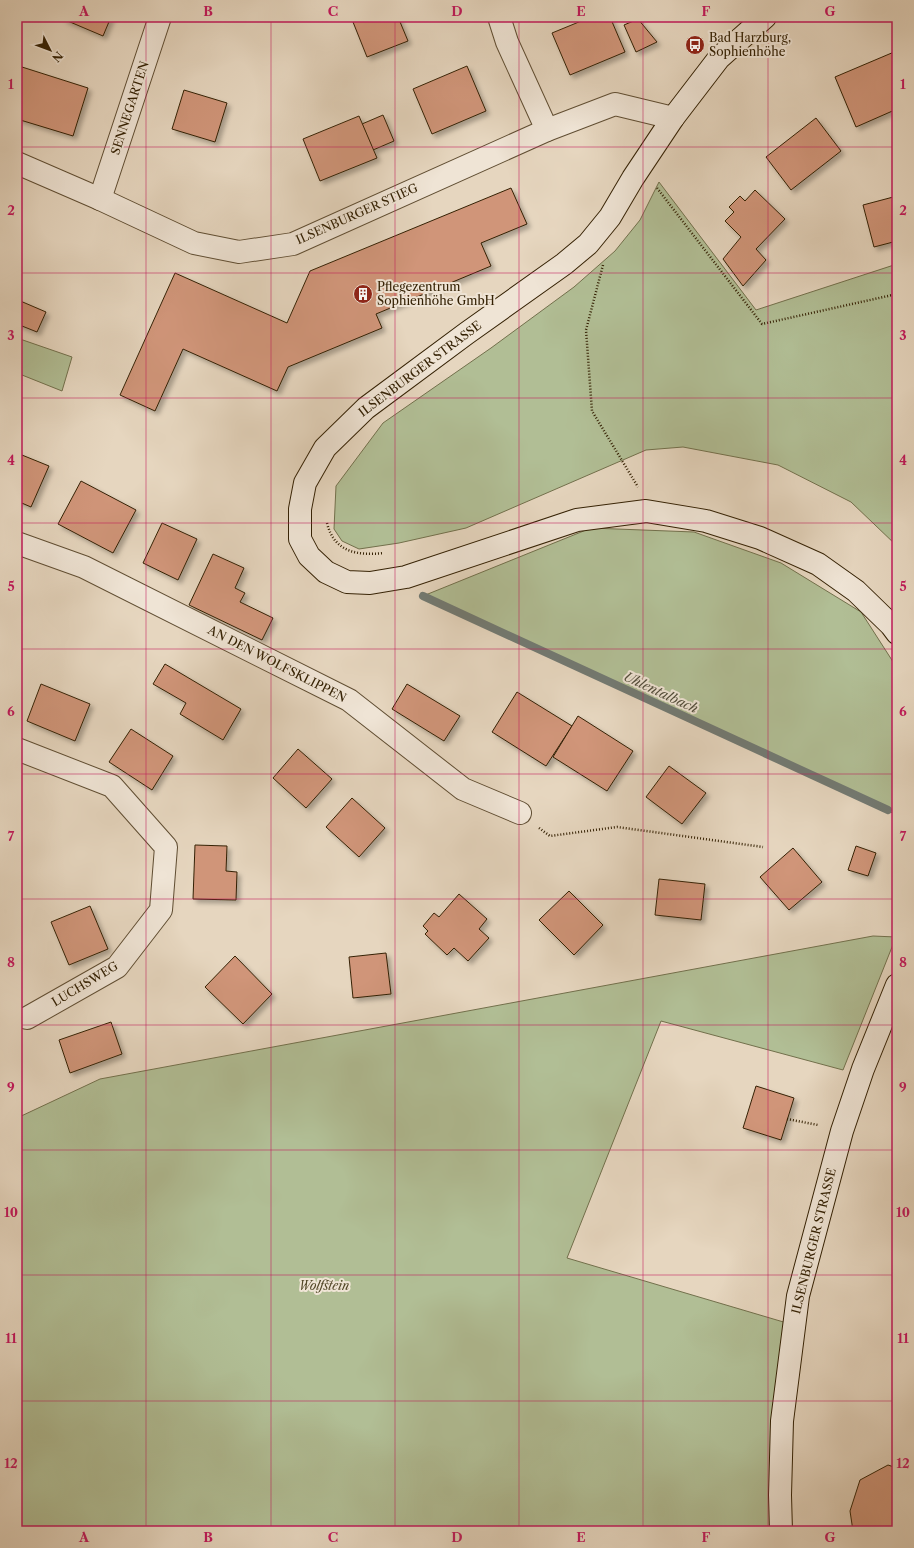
<svg xmlns="http://www.w3.org/2000/svg" width="914" height="1548" font-family="'Libre Caslon Text',serif">
	<style>
		.green { fill: #b1be95; stroke: #72704c }
		.lines { fill: none; stroke-linecap: round; stroke-linejoin: round }
		.stream { stroke: #727a73; stroke-width: 8 }
		.building { fill: #d09579; stroke: #342104; filter: url(#shadow) }
		.street-casing { stroke: #604e33; stroke-width: 24 }
		.secondary-casing { stroke: #342104; stroke-width: 24 }
		.path { stroke: #342104; stroke-width: 2.5; stroke-dasharray: 1 2; stroke-linecap: butt }
		.street { stroke: #efe4d5; stroke-width: 22 }
		.secondary { stroke: #efe4d5; stroke-width: 22 }
		.grid { fill: none; stroke: #c2185b; stroke-width: 1; stroke-opacity: 0.55 }
		.labels { text-anchor: middle; stroke-width: 4; stroke-linejoin: round; paint-order: stroke }
		.poi-label { font-size: 12px; fill: #342104; stroke: #efe4d5; text-anchor: start }
		.street-label { font-size: 12px; fill: #342104; stroke: #efe4d5 }
		.park-label { font-size: 12px; font-style: italic; fill: #534828; stroke: #efe4d5 }
		.water-label { font-size: 13px; font-style: italic; fill: #534e3c; stroke: #efe4d5 }
		.neatline { fill: none; stroke: #c2185b; stroke-width: 1.5 }
		.grid-label { font-size: 13px; text-anchor: middle; font-weight: bold; fill: #c2185b }
	</style>
	<defs>
		<filter id="shadow"><feDropShadow dx="3.5" dy="3.5" stdDeviation="2" flood-color="#0004"/></filter>
	</defs>
	<rect width="100%" height="100%" fill="#e6d6bf"/>
	<filter id="stains"><feTurbulence type="fractalNoise" baseFrequency=".005" numOctaves="4"/><feColorMatrix values="0 0 0 0 .2 0 0 0 0 .09 0 0 0 0 .02 0 0 0 .5 -.17"/></filter>
	<radialGradient id="worn" r=".72"><stop offset=".6" stop-color="#630" stop-opacity="0"/><stop offset="1" stop-color="#630" stop-opacity=".3"/></radialGradient>
	<g class="green">
		<polygon points="659,182 756,310 897,264 897,546 851,502 778,465 683,447 646,450 466,528 399,543 359,549 342,541 334,529 336,486 383,423 491,348 574,287 615,251 640,220"/>
		<polygon points="17,338 72,357 62,391 17,373"/>
		<polygon points="591,528 694,532 781,563 861,612 897,668 897,815 423,596"/>
		<polygon points="873,936 896,937 843,1070 661,1021 567,1258 797,1326 775,1531 17,1531 17,1118 100,1079"/>
	</g>
	<g class="lines">
		<polyline class="stream" points="423,596 888,810"/>
	</g>
	<g class="building">
		<polygon points="64,17 111,17 103,36 63,19"/>
		<polygon points="351,17 398,17 408,41 367,57"/>
		<polygon points="591,17 610,17 625,52 570,75 552,33"/>
		<polygon points="638,19 657,42 636,52 624,25"/>
		<polygon points="894,52 897,60 897,109 856,127 835,77"/>
		<polygon points="467,66 486,111 432,134 413,89"/>
		<polygon points="22,67 88,88 73,136 17,119 17,82"/>
		<polygon points="184,90 227,103 215,142 172,129"/>
		<polygon points="383,115 394,141 373,150 362,124"/>
		<polygon points="359,116 377,158 320,181 303,139"/>
		<polygon points="816,118 841,151 791,190 766,157"/>
		<polygon points="511,188 527,224 481,243 491,266 376,314 382,328 288,367 277,391 183,349 155,411 120,395 175,273 287,323 310,271"/>
		<polygon points="755,190 785,219 756,249 766,260 743,286 723,259 741,237 725,221 734,212 729,207 740,196 745,201"/>
		<polygon points="897,196 897,241 874,247 863,205"/>
		<polygon points="18,300 46,312 37,332 17,324 17,303"/>
		<polygon points="17,453 49,466 31,507 17,501"/>
		<polygon points="81,481 136,510 113,553 58,524"/>
		<polygon points="162,523 197,539 178,580 143,563"/>
		<polygon points="213,554 244,568 235,588 245,593 240,602 273,618 262,640 189,605"/>
		<polygon points="165,664 241,709 223,740 180,714 186,703 153,684"/>
		<polygon points="41,684 90,704 75,741 27,721"/>
		<polygon points="407,684 460,716 444,741 392,709"/>
		<polygon points="517,692 572,726 546,766 492,732"/>
		<polygon points="578,716 633,751 607,791 553,757"/>
		<polygon points="131,729 173,756 152,790 109,762"/>
		<polygon points="298,749 332,779 306,808 273,778"/>
		<polygon points="669,766 706,793 682,824 646,797"/>
		<polygon points="352,798 385,828 359,857 326,827"/>
		<polygon points="195,845 227,846 226,871 237,872 236,900 193,899"/>
		<polygon points="856,846 876,853 868,876 848,870"/>
		<polygon points="793,848 822,882 789,910 760,877"/>
		<polygon points="659,879 705,884 701,920 655,915"/>
		<polygon points="569,891 603,925 574,955 539,920"/>
		<polygon points="459,894 487,919 479,929 489,938 468,961 454,948 447,955 425,934 428,931 423,926 434,913 439,917"/>
		<polygon points="90,906 108,949 69,965 51,922"/>
		<polygon points="386,953 391,994 353,998 349,957"/>
		<polygon points="235,956 272,994 243,1024 205,987"/>
		<polygon points="111,1022 122,1054 70,1073 59,1040"/>
		<polygon points="756,1086 794,1098 781,1140 743,1128"/>
		<polygon points="888,1465 897,1468 897,1531 853,1531 850,1511 860,1480"/>
	</g>
	<g class="lines">
		<defs>
			<g id="street">
				<polyline points="499,17 507,42 547,130"/>
				<polyline points="17,163 100,199 194,243 239,252 293,244 547,130 615,104 673,118"/>
				<polyline points="100,199 160,17"/>
				<polyline points="17,543 84,567 349,700 463,789 520,813"/>
				<polyline points="17,749 112,786 166,847 161,910 117,967 27,1018"/>
			</g>
			<g id="secondary">
				<polyline points="765,17 719,58 673,118 633,178 610,217 588,244 564,264 467,333 366,408 325,448 305,483 300,509 300,539 309,556 326,572 347,582 370,583 406,577 577,520 646,511 706,521 760,538 818,564 856,591 891,625 897,633"/>
				<polyline points="781,1531 780,1495 782,1421 798,1296 842,1131 863,1069 897,985"/>
			</g>
		</defs>
		<use href="#street" class="street-casing"/>
		<use href="#secondary" class="secondary-casing"/>
		<g class="path">
			<polyline points="657,188 762,324 897,294"/>
			<polyline points="603,265 586,330 592,411 638,487"/>
			<path d="M327,523C334,552 357,556 384,553"/>
			<polyline points="539,828 550,836 617,827 763,847"/>
			<polyline points="787,1119 818,1125"/>
		</g>
		<use href="#street" class="street"/>
		<use href="#secondary" class="secondary"/>
	</g>
	<path class="grid" d="M146,17V1531M271,17V1531M395,17V1531M519,17V1531M643,17V1531M768,17V1531M17,147H897M17,273H897M17,398H897M17,523H897M17,649H897M17,774H897M17,899H897M17,1025H897M17,1150H897M17,1275H897M17,1401H897"/>
	<defs>
		<symbol id="bus-disc" viewBox="-11 -11 22 22"><circle r="9.5" fill="#8f2418" stroke="#efe4d5"/><path d="M-5-6H5V4H4V6H2V4H-2V6H-4V4H-5ZM-3.5-4V0h7V-4ZM-3.5 1.2v1.5H-2V1.2ZM2 1.2v1.5H3.5V1.2Z" fill="#fff"/></symbol>
		<symbol id="building-disc" viewBox="-11 -11 22 22"><circle r="9.5" fill="#8f2418" stroke="#efe4d5"/><path d="M-4-6H4V6H1V3H-1V6H-4ZM-2.5-4.3h1.7v1.8h-1.7ZM.8-4.3h1.7v1.8H.8ZM-2.5-1h1.7V.8h-1.7ZM.8-1h1.7V.8H.8Z" fill="#fff"/></symbol>
	</defs>
	<g fill-rule="evenodd">
		<use href="#bus-disc" x="684" y="34" width="22" height="22"/>
		<use href="#building-disc" x="352" y="283" width="22" height="22"/>
	</g>
	<g class="labels">
		<g class="poi-label">
			<text x="709" y="42">Bad Harzburg,<tspan x="709" dy="14">Sophienhöhe</tspan></text>
			<text x="377" y="291">Pflegezentrum<tspan x="377" dy="14">Sophienhöhe GmbH</tspan></text>
		</g>
		<g class="street-label">
			<text transform="translate(130 108) rotate(-72)" y="4">SENNEGARTEN</text>
			<text transform="translate(357 214) rotate(-24)" y="4">ILSENBURGER STIEG</text>
			<text transform="translate(420 369) rotate(-37)" y="4">ILSENBURGER STRASSE</text>
			<text transform="translate(277 664) rotate(27)" y="4">AN DEN WOLFSKLIPPEN</text>
			<text transform="translate(85 984) rotate(-31)" y="4">LUCHSWEG</text>
			<text transform="translate(814 1241) rotate(-76)" y="4">ILSENBURGER STRASSE</text>
		</g>
		<g class="park-label">
			<text x="324" y="1290">Wolfstein</text>
		</g>
		<g class="water-label">
			<text transform="translate(661 692) rotate(25)" y="5">Uhlentalbach</text>
		</g>
	</g>
	<rect width="914" height="1548" fill="none" stroke="#e6d6bf" stroke-width="44"/>
	<g transform="translate(50 50) rotate(132)" stroke="#efe4d5" stroke-width="3" paint-order="stroke">
	<path d="M0-3L7 15L0 10L-7 15Z" fill="#342104"/>
	<text y="-6" font-size="11" font-weight="bold" text-anchor="middle" fill="#342104">N</text>
	</g>
	<rect x="22" y="22" width="870" height="1504" class="neatline"/>
	<g class="grid-label">
		<text x="84" y="16">A</text>
		<text x="208" y="16">B</text>
		<text x="333" y="16">C</text>
		<text x="457" y="16">D</text>
		<text x="581" y="16">E</text>
		<text x="706" y="16">F</text>
		<text x="830" y="16">G</text>
		<text x="11" y="89">1</text>
		<text x="903" y="89">1</text>
		<text x="11" y="215">2</text>
		<text x="903" y="215">2</text>
		<text x="11" y="340">3</text>
		<text x="903" y="340">3</text>
		<text x="11" y="465">4</text>
		<text x="903" y="465">4</text>
		<text x="11" y="591">5</text>
		<text x="903" y="591">5</text>
		<text x="11" y="716">6</text>
		<text x="903" y="716">6</text>
		<text x="11" y="841">7</text>
		<text x="903" y="841">7</text>
		<text x="11" y="967">8</text>
		<text x="903" y="967">8</text>
		<text x="11" y="1092">9</text>
		<text x="903" y="1092">9</text>
		<text x="11" y="1217">10</text>
		<text x="903" y="1217">10</text>
		<text x="11" y="1343">11</text>
		<text x="903" y="1343">11</text>
		<text x="11" y="1468">12</text>
		<text x="903" y="1468">12</text>
		<text x="84" y="1542">A</text>
		<text x="208" y="1542">B</text>
		<text x="333" y="1542">C</text>
		<text x="457" y="1542">D</text>
		<text x="581" y="1542">E</text>
		<text x="706" y="1542">F</text>
		<text x="830" y="1542">G</text>
	</g>
	<rect width="100%" height="100%" filter="url(#stains)"/>
	<rect width="100%" height="100%" fill="url(#worn)"/>
</svg>
